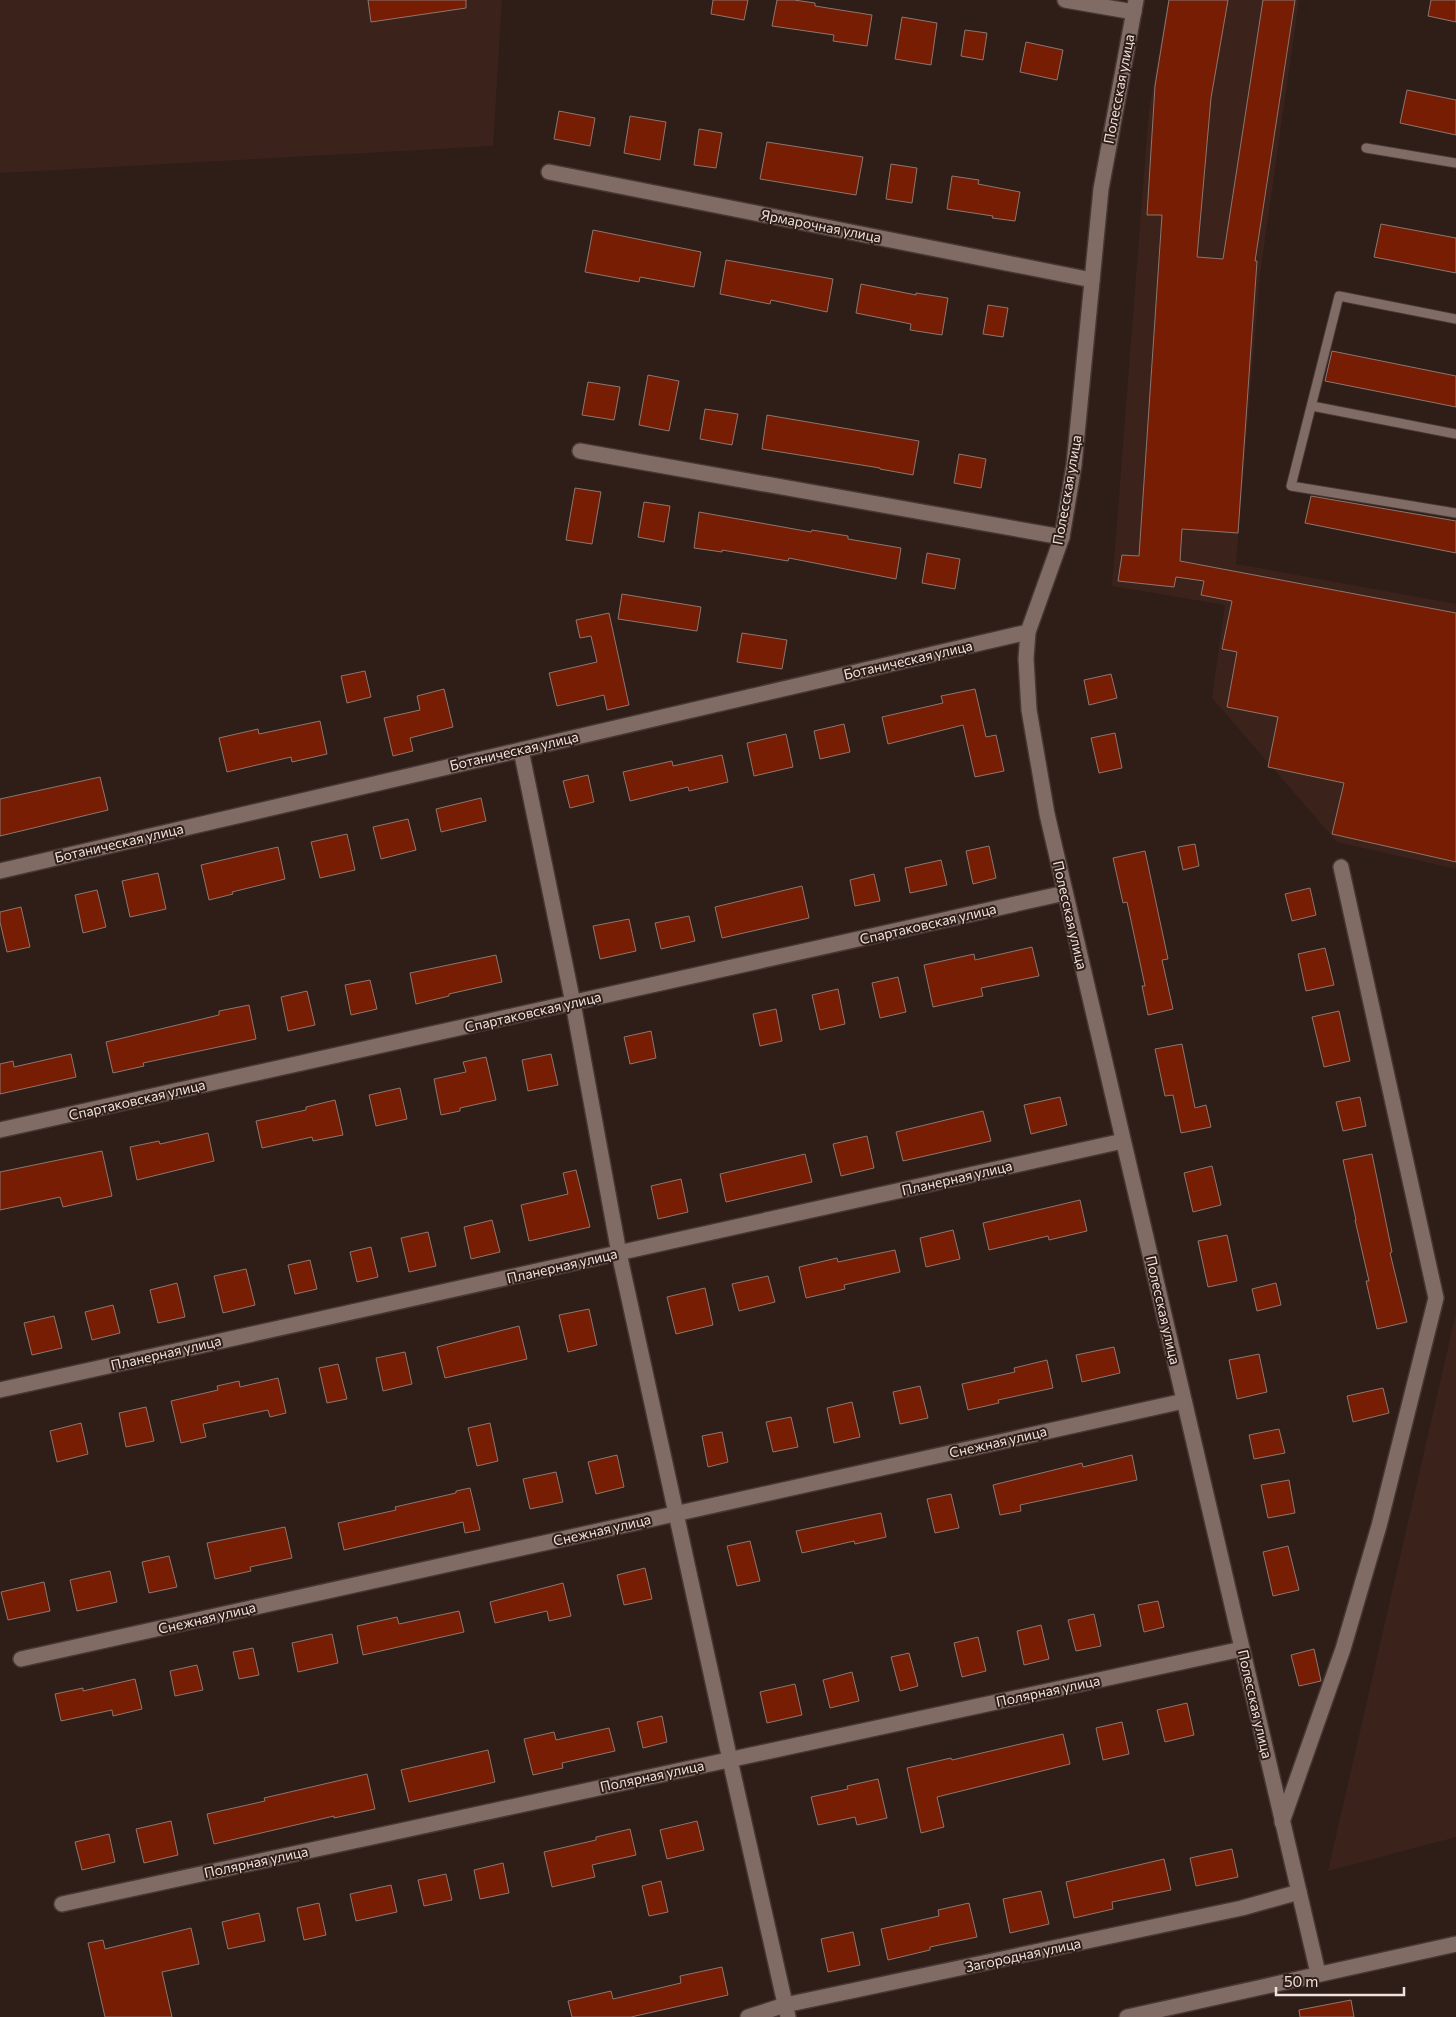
<svg xmlns="http://www.w3.org/2000/svg" width="1456" height="2017" font-family="Commissioner,sans-serif">
	<style>
		.built { fill: #3b231c }
		.building { fill: #771d03; stroke: #8c7670 }
		.lines { fill: none; stroke-linecap: round; stroke-linejoin: round }
		.lane-casing { stroke: #463734; stroke-width: 11 }
		.street-casing { stroke: #463734; stroke-width: 18 }
		.secondary-casing { stroke: #463734; stroke-width: 18 }
		.lane { stroke: #816b65; stroke-width: 9 }
		.street { stroke: #816b65; stroke-width: 15 }
		.secondary { stroke: #816b65; stroke-width: 15 }
		.labels { text-anchor: middle; stroke-width: 4; stroke-linejoin: round; paint-order: stroke }
		.street-label { font-size: 14px; fill: #eee2de; stroke: #2f1d18 }
	</style>
	<rect width="100%" height="100%" fill="#2f1d18"/>
	<g class="built">
		<polygon points="0,0 502,0 493,146 0,173"/>
		<polygon points="1168,0 1299,0 1260,274 1236,564 1456,604 1456,869 1337,842 1212,698 1225,605 1112,586 1149,110"/>
		<polygon points="1456,1313 1456,1837 1328,1871"/>
	</g>
	<g class="building">
		<polygon points="368,0 466,0 466,8 371,22"/>
		<polygon points="713,0 748,0 744,20 711,14"/>
		<polygon points="777,0 794,0 815,3 815,6 872,15 867,46 833,41 834,35 772,26"/>
		<polygon points="1169,0 1228,0 1211,98 1197,257 1223,259 1263,0 1295,0 1255,261 1257,261 1238,533 1182,529 1180,561 1456,613 1456,862 1332,834 1344,783 1268,767 1278,717 1227,707 1237,652 1222,649 1232,601 1201,595 1204,581 1176,577 1174,587 1118,581 1122,555 1139,556 1162,215 1147,215 1155,86"/>
		<polygon points="1431,0 1456,0 1456,22 1428,16"/>
		<polygon points="902,17 937,23 931,65 895,59"/>
		<polygon points="965,30 987,33 983,60 961,56"/>
		<polygon points="1026,42 1063,50 1057,80 1020,72"/>
		<polygon points="1407,90 1456,100 1456,135 1400,123"/>
		<polygon points="559,111 595,118 590,146 554,139"/>
		<polygon points="630,116 666,122 660,160 624,153"/>
		<polygon points="699,129 722,133 716,168 694,165"/>
		<polygon points="767,142 863,157 856,195 760,179"/>
		<polygon points="891,164 917,168 912,203 886,199"/>
		<polygon points="952,176 979,180 978,184 1020,192 1015,221 992,218 993,216 947,209"/>
		<polygon points="1381,224 1456,238 1456,273 1374,257"/>
		<polygon points="593,230 701,252 694,287 640,277 639,282 585,272"/>
		<polygon points="726,260 833,279 827,312 771,300 770,304 720,294"/>
		<polygon points="861,284 916,295 916,293 948,298 942,335 910,330 911,324 856,313"/>
		<polygon points="988,305 1008,308 1003,337 983,334"/>
		<polygon points="1332,351 1456,376 1456,407 1325,381"/>
		<polygon points="648,375 679,381 669,431 639,425"/>
		<polygon points="588,382 620,387 614,420 582,415"/>
		<polygon points="705,409 738,414 732,445 700,439"/>
		<polygon points="767,415 919,441 913,475 880,469 880,468 762,449"/>
		<polygon points="959,454 986,459 981,488 954,483"/>
		<polygon points="575,488 601,492 592,544 566,540"/>
		<polygon points="1311,496 1456,521 1456,553 1305,523"/>
		<polygon points="644,502 670,506 664,542 638,537"/>
		<polygon points="699,512 811,532 812,530 848,536 848,539 901,548 896,579 789,558 788,561 722,550 722,552 694,548"/>
		<polygon points="927,553 960,559 955,589 922,583"/>
		<polygon points="622,594 701,607 697,631 618,619"/>
		<polygon points="609,613 629,705 607,710 604,695 557,706 549,673 597,662 591,636 580,638 576,620"/>
		<polygon points="742,633 787,640 782,669 737,662"/>
		<polygon points="365,671 371,697 347,703 341,676"/>
		<polygon points="1111,674 1117,698 1089,705 1084,680"/>
		<polygon points="444,689 453,727 410,738 413,751 393,756 384,718 420,710 417,696"/>
		<polygon points="975,689 986,737 996,735 1004,771 975,777 963,725 888,744 882,717 943,703 941,696"/>
		<polygon points="320,721 327,754 292,762 291,757 227,772 219,738 258,729 259,734"/>
		<polygon points="844,724 850,752 820,759 814,731"/>
		<polygon points="1115,733 1122,768 1099,773 1091,738"/>
		<polygon points="786,734 793,767 754,776 747,743"/>
		<polygon points="722,755 728,782 689,791 688,787 630,801 623,772 672,761 673,766"/>
		<polygon points="588,775 594,802 570,808 563,781"/>
		<polygon points="100,777 108,810 0,836 0,799"/>
		<polygon points="481,798 486,821 441,832 436,809"/>
		<polygon points="408,819 416,850 381,859 373,827"/>
		<polygon points="347,834 355,870 320,878 311,842"/>
		<polygon points="1195,844 1199,866 1183,870 1178,847"/>
		<polygon points="989,846 996,878 973,884 966,851"/>
		<polygon points="278,847 285,879 232,892 233,894 209,900 201,865"/>
		<polygon points="1145,851 1168,959 1162,960 1173,1009 1148,1015 1142,986 1145,986 1127,902 1123,903 1113,858"/>
		<polygon points="941,860 947,885 910,893 905,868"/>
		<polygon points="158,873 166,909 130,917 122,881"/>
		<polygon points="874,874 880,901 855,906 850,880"/>
		<polygon points="802,886 809,918 722,938 715,907"/>
		<polygon points="1310,888 1316,915 1292,921 1285,894"/>
		<polygon points="97,890 106,927 83,933 75,895"/>
		<polygon points="21,907 30,947 7,952 0,922 0,912"/>
		<polygon points="689,916 695,941 661,949 655,923"/>
		<polygon points="629,919 636,951 600,959 593,926"/>
		<polygon points="1032,947 1039,976 981,988 983,996 933,1007 924,965 974,954 975,960"/>
		<polygon points="1325,948 1334,985 1306,991 1298,954"/>
		<polygon points="496,955 502,982 449,994 449,996 416,1004 410,973"/>
		<polygon points="898,977 906,1012 880,1018 872,983"/>
		<polygon points="370,980 377,1009 351,1015 345,985"/>
		<polygon points="838,989 845,1024 820,1030 812,995"/>
		<polygon points="307,991 315,1025 288,1031 281,997"/>
		<polygon points="249,1005 256,1039 143,1063 144,1066 113,1073 106,1042 219,1015 219,1011"/>
		<polygon points="776,1009 782,1041 760,1046 753,1014"/>
		<polygon points="1339,1011 1350,1061 1324,1067 1312,1017"/>
		<polygon points="651,1031 656,1058 630,1064 624,1037"/>
		<polygon points="1182,1044 1195,1108 1206,1105 1211,1127 1181,1133 1173,1095 1165,1096 1155,1049"/>
		<polygon points="71,1054 76,1077 0,1094 0,1064 13,1061 14,1067"/>
		<polygon points="551,1054 558,1085 528,1091 522,1060"/>
		<polygon points="486,1057 496,1100 460,1108 460,1111 441,1115 434,1079 466,1072 463,1062"/>
		<polygon points="400,1088 407,1119 376,1126 369,1095"/>
		<polygon points="1060,1097 1067,1125 1031,1134 1024,1105"/>
		<polygon points="1360,1097 1366,1126 1343,1131 1336,1102"/>
		<polygon points="335,1100 343,1135 313,1141 312,1137 262,1148 256,1121 306,1110 306,1107"/>
		<polygon points="983,1111 991,1141 903,1161 896,1132"/>
		<polygon points="208,1133 214,1161 137,1180 130,1147 159,1141 160,1144"/>
		<polygon points="867,1136 874,1168 841,1176 833,1144"/>
		<polygon points="102,1151 112,1196 63,1207 60,1197 0,1210 0,1172"/>
		<polygon points="805,1154 812,1182 726,1202 720,1174"/>
		<polygon points="1372,1154 1392,1252 1390,1253 1407,1322 1377,1329 1366,1281 1369,1281 1355,1220 1356,1220 1343,1160"/>
		<polygon points="1212,1166 1221,1205 1193,1212 1184,1173"/>
		<polygon points="576,1170 590,1227 529,1241 521,1205 568,1194 563,1173"/>
		<polygon points="681,1179 688,1212 658,1219 651,1186"/>
		<polygon points="1080,1200 1087,1231 1049,1240 1048,1236 989,1250 983,1223"/>
		<polygon points="492,1220 500,1252 471,1259 464,1227"/>
		<polygon points="953,1230 960,1259 926,1267 920,1238"/>
		<polygon points="428,1232 436,1266 409,1272 401,1238"/>
		<polygon points="1227,1235 1237,1281 1208,1287 1198,1241"/>
		<polygon points="371,1247 378,1277 357,1282 350,1252"/>
		<polygon points="895,1250 900,1272 844,1285 845,1289 806,1298 799,1267 837,1258 838,1262"/>
		<polygon points="310,1260 317,1289 295,1294 288,1265"/>
		<polygon points="246,1269 255,1305 223,1313 214,1276"/>
		<polygon points="768,1276 775,1302 739,1311 732,1284"/>
		<polygon points="177,1283 185,1317 158,1323 150,1290"/>
		<polygon points="1276,1283 1281,1305 1257,1311 1252,1289"/>
		<polygon points="705,1288 713,1325 676,1334 667,1297"/>
		<polygon points="113,1305 120,1333 92,1340 85,1312"/>
		<polygon points="589,1309 597,1345 568,1352 559,1315"/>
		<polygon points="54,1316 62,1348 32,1355 24,1323"/>
		<polygon points="519,1326 527,1359 445,1378 437,1347"/>
		<polygon points="1114,1347 1120,1373 1082,1382 1076,1355"/>
		<polygon points="405,1352 412,1384 383,1391 376,1358"/>
		<polygon points="1259,1354 1267,1392 1237,1399 1229,1360"/>
		<polygon points="1047,1360 1053,1388 998,1400 999,1403 968,1410 962,1384 1015,1372 1014,1368"/>
		<polygon points="338,1364 347,1399 327,1403 319,1368"/>
		<polygon points="278,1378 286,1413 270,1417 268,1410 203,1424 206,1437 181,1443 171,1401 218,1390 217,1386 239,1381 240,1387"/>
		<polygon points="920,1386 928,1418 900,1424 893,1392"/>
		<polygon points="1383,1388 1389,1413 1353,1422 1347,1396"/>
		<polygon points="852,1402 860,1437 834,1443 827,1408"/>
		<polygon points="146,1407 154,1441 126,1447 119,1413"/>
		<polygon points="791,1417 798,1447 773,1452 766,1422"/>
		<polygon points="81,1423 88,1454 57,1462 50,1431"/>
		<polygon points="490,1423 498,1461 477,1466 468,1428"/>
		<polygon points="1279,1429 1285,1453 1254,1459 1249,1435"/>
		<polygon points="722,1432 728,1462 708,1467 702,1436"/>
		<polygon points="617,1455 624,1487 596,1494 588,1462"/>
		<polygon points="1132,1455 1137,1480 1020,1505 1021,1511 1000,1515 993,1485 1082,1463 1083,1467"/>
		<polygon points="556,1472 563,1502 530,1509 523,1479"/>
		<polygon points="1289,1480 1295,1513 1268,1518 1261,1485"/>
		<polygon points="470,1488 480,1530 465,1533 463,1522 344,1550 338,1523 396,1510 395,1507 456,1493 456,1491"/>
		<polygon points="951,1494 959,1528 935,1533 927,1499"/>
		<polygon points="881,1513 886,1537 855,1544 854,1541 802,1553 796,1531"/>
		<polygon points="285,1527 292,1558 250,1567 251,1571 215,1579 207,1543"/>
		<polygon points="750,1541 760,1581 737,1586 727,1546"/>
		<polygon points="1288,1546 1299,1590 1273,1596 1263,1552"/>
		<polygon points="169,1556 177,1587 149,1593 142,1562"/>
		<polygon points="645,1568 652,1599 624,1605 617,1575"/>
		<polygon points="110,1571 117,1602 77,1611 70,1580"/>
		<polygon points="44,1582 50,1611 8,1620 1,1592"/>
		<polygon points="563,1583 571,1616 549,1621 547,1611 495,1623 490,1602"/>
		<polygon points="1158,1601 1164,1627 1144,1632 1138,1605"/>
		<polygon points="459,1611 464,1632 363,1655 357,1626 397,1617 399,1624"/>
		<polygon points="1094,1614 1101,1646 1076,1651 1068,1620"/>
		<polygon points="1041,1625 1049,1659 1024,1665 1017,1631"/>
		<polygon points="332,1634 338,1663 298,1672 292,1643"/>
		<polygon points="978,1637 986,1671 962,1677 954,1643"/>
		<polygon points="253,1648 259,1675 239,1679 233,1652"/>
		<polygon points="1314,1649 1321,1681 1299,1686 1291,1655"/>
		<polygon points="909,1653 918,1686 900,1691 891,1657"/>
		<polygon points="197,1665 203,1690 175,1696 170,1671"/>
		<polygon points="852,1672 859,1701 830,1708 823,1680"/>
		<polygon points="135,1679 142,1709 113,1716 112,1710 61,1721 55,1694 83,1688 83,1691"/>
		<polygon points="795,1684 802,1715 767,1723 760,1692"/>
		<polygon points="1187,1703 1194,1735 1165,1742 1157,1710"/>
		<polygon points="662,1716 667,1742 643,1748 637,1722"/>
		<polygon points="1122,1722 1129,1754 1103,1760 1096,1728"/>
		<polygon points="609,1728 615,1751 562,1763 563,1768 533,1775 524,1739 554,1732 556,1740"/>
		<polygon points="1063,1734 1070,1764 937,1797 944,1827 921,1833 907,1768 951,1758 952,1760"/>
		<polygon points="488,1750 495,1782 409,1802 401,1770"/>
		<polygon points="367,1774 375,1809 334,1818 334,1816 214,1844 207,1814 265,1801 264,1798"/>
		<polygon points="878,1779 887,1818 857,1825 855,1817 818,1825 811,1797 848,1789 847,1786"/>
		<polygon points="171,1821 178,1855 144,1863 136,1829"/>
		<polygon points="697,1821 704,1850 667,1859 660,1830"/>
		<polygon points="630,1829 636,1855 592,1865 595,1877 552,1887 544,1852 596,1840 596,1837"/>
		<polygon points="109,1834 115,1862 82,1870 75,1842"/>
		<polygon points="1232,1849 1238,1877 1196,1886 1190,1858"/>
		<polygon points="1164,1859 1171,1890 1112,1902 1113,1909 1074,1918 1066,1882"/>
		<polygon points="503,1863 509,1893 480,1899 474,1870"/>
		<polygon points="446,1874 452,1900 424,1906 418,1880"/>
		<polygon points="661,1881 668,1912 649,1916 642,1886"/>
		<polygon points="391,1885 397,1912 356,1921 350,1894"/>
		<polygon points="1041,1891 1049,1924 1010,1933 1003,1899"/>
		<polygon points="319,1903 326,1935 304,1940 297,1908"/>
		<polygon points="969,1903 977,1937 930,1947 930,1950 888,1960 881,1929 939,1916 938,1910"/>
		<polygon points="259,1913 265,1941 228,1949 222,1922"/>
		<polygon points="191,1928 199,1964 162,1972 172,2017 105,2017 88,1943 103,1940 105,1949"/>
		<polygon points="853,1932 860,1965 828,1972 821,1939"/>
		<polygon points="722,1967 728,1995 631,2017 572,2017 568,2001 611,1991 613,1999 681,1983 680,1976"/>
		<polygon points="1351,2000 1354,2017 1300,2017 1299,2010"/>
	</g>
	<g class="lines">
		<defs>
			<g id="lane">
				<polyline points="1366,148 1456,163"/>
				<polyline points="1456,319 1339,296 1291,486 1456,513"/>
				<polyline points="1312,406 1456,434"/>
			</g>
			<g id="street">
				<polyline points="1065,0 1134,12"/>
				<polyline points="1136,0 1101,189 1074,465 1062,537 1028,632 1026,659 1029,710 1047,814 1318,1973"/>
				<polyline points="549,172 1092,280"/>
				<polyline points="580,451 1062,537"/>
				<polyline points="521,750 573,1003 619,1253 730,1760 788,2017"/>
				<polyline points="0,871 1028,632"/>
				<polyline points="0,1130 1065,893"/>
				<polyline points="0,1390 1123,1141"/>
				<polyline points="21,1659 1184,1401"/>
				<polyline points="1282,1822 1343,1649 1379,1526 1436,1298 1341,867"/>
				<polyline points="62,1904 1242,1649"/>
				<polyline points="748,2017 785,2005 1242,1908 1299,1892"/>
			</g>
			<polyline id="secondary" points="1127,2017 1456,1944"/>
		</defs>
		<use href="#lane" class="lane-casing"/>
		<use href="#street" class="street-casing"/>
		<use href="#secondary" class="secondary-casing"/>
		<use href="#lane" class="lane"/>
		<use href="#street" class="street"/>
		<use href="#secondary" class="secondary"/>
	</g>
	<g class="labels">
		<g class="street-label">
			<text transform="translate(1119 89) rotate(-79)" y="5">Полесская улица</text>
			<text transform="translate(821 226) rotate(11)" y="5">Ярмарочная улица</text>
			<text transform="translate(1067 490) rotate(-80)" y="5">Полесская улица</text>
			<text transform="translate(908 660) rotate(-13)" y="5">Ботаническая улица</text>
			<text transform="translate(514 751) rotate(-13)" y="5">Ботаническая улица</text>
			<text transform="translate(119 843) rotate(-13)" y="5">Ботаническая улица</text>
			<text transform="translate(1070 915) rotate(77)" y="5">Полесская улица</text>
			<text transform="translate(928 924) rotate(-13)" y="5">Спартаковская улица</text>
			<text transform="translate(533 1012) rotate(-13)" y="5">Спартаковская улица</text>
			<text transform="translate(137 1100) rotate(-13)" y="5">Спартаковская улица</text>
			<text transform="translate(957 1178) rotate(-13)" y="5">Планерная улица</text>
			<text transform="translate(562 1266) rotate(-13)" y="5">Планерная улица</text>
			<text transform="translate(1163 1310) rotate(77)" y="5">Полесская улица</text>
			<text transform="translate(166 1353) rotate(-13)" y="5">Планерная улица</text>
			<text transform="translate(998 1442) rotate(-13)" y="5">Снежная улица</text>
			<text transform="translate(602 1530) rotate(-13)" y="5">Снежная улица</text>
			<text transform="translate(207 1618) rotate(-13)" y="5">Снежная улица</text>
			<text transform="translate(1048 1691) rotate(-12)" y="5">Полярная улица</text>
			<text transform="translate(1255 1704) rotate(77)" y="5">Полесская улица</text>
			<text transform="translate(652 1776) rotate(-12)" y="5">Полярная улица</text>
			<text transform="translate(256 1862) rotate(-12)" y="5">Полярная улица</text>
			<text transform="translate(1023 1955) rotate(-12)" y="5">Загородная улица</text>
		</g>
	</g>
	<path d="M1276 1987v8h128v-8" fill="none" stroke="#eee2de" stroke-width="2.5"/>
	<text x="1284" y="1987" font-size="15" fill="#eee2de" stroke="#2f1d18" stroke-width="4" paint-order="stroke">50 m</text>
</svg>
